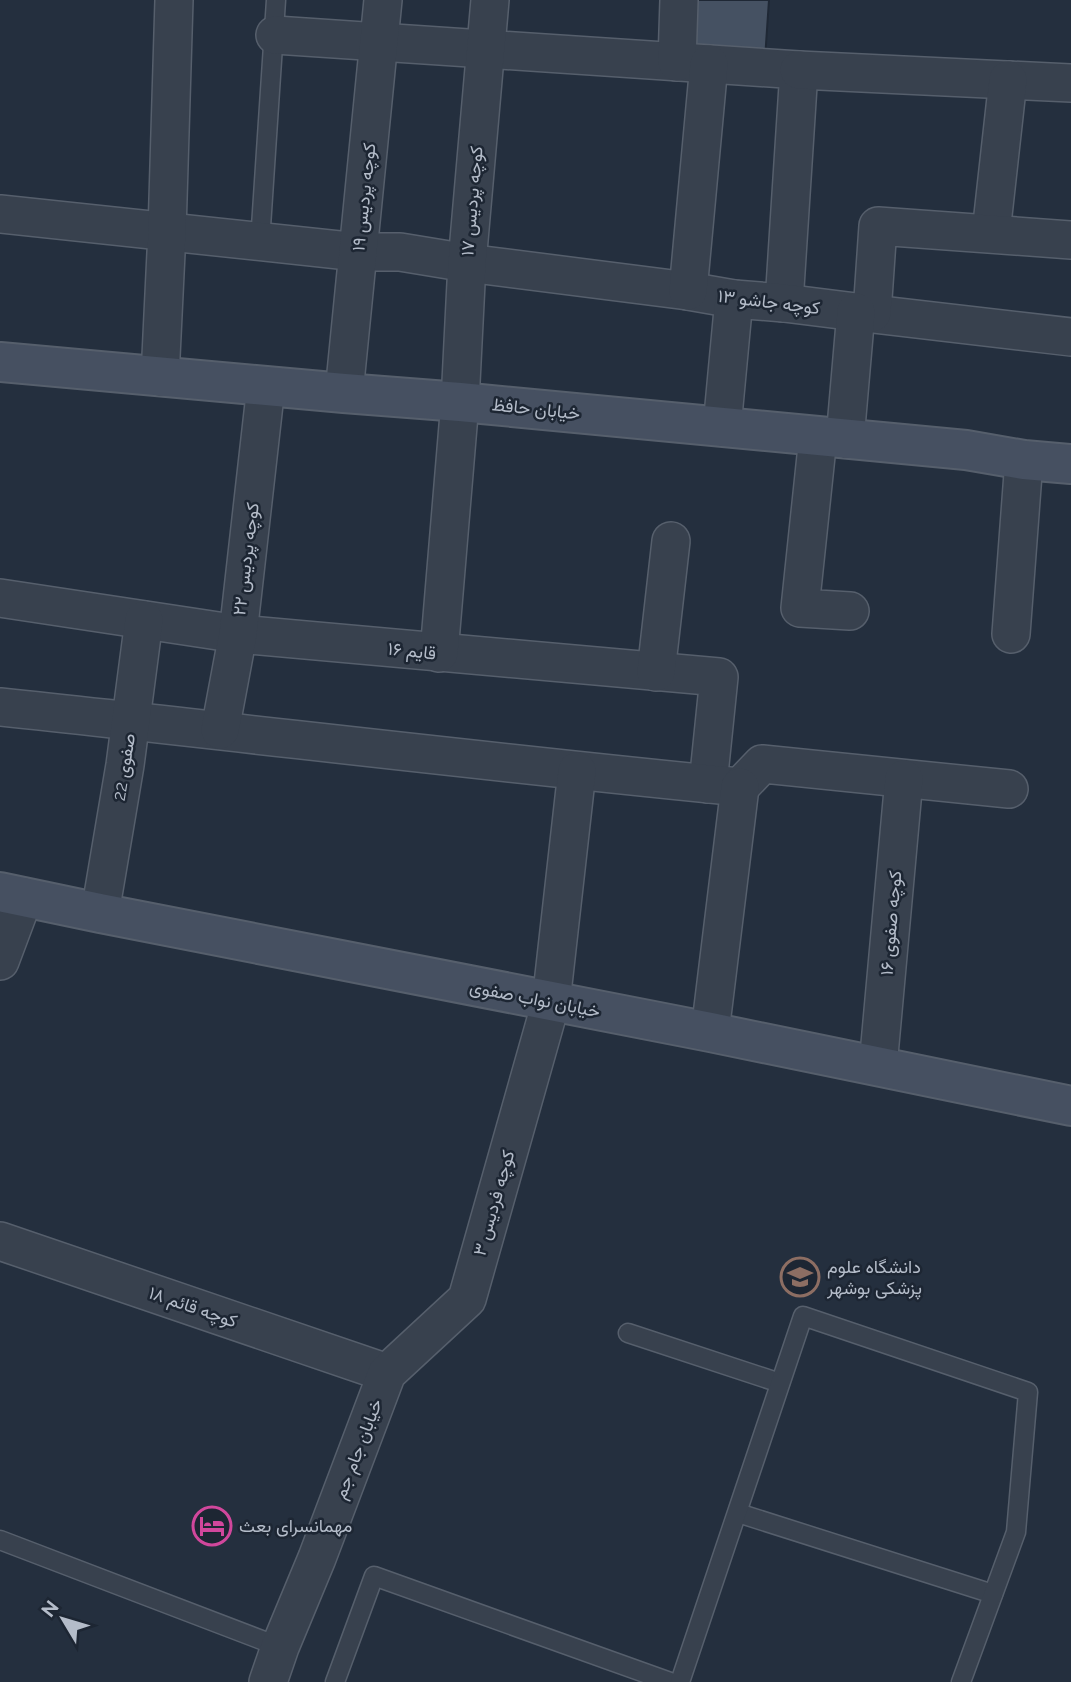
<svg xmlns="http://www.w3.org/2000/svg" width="1071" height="1682" font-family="Raleway,Vazirmatn,sans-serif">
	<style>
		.building { fill: #455162; stroke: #1f2835; stroke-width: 2 }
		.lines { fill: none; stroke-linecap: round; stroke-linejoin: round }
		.lane-casing { stroke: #565f6c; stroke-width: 21 }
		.street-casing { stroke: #565f6c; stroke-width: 40 }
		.secondary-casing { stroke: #565f6c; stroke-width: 42 }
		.lane { stroke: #38414e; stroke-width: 18 }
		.street { stroke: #38414e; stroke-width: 37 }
		.secondary { stroke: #465061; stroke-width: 38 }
		.labels { text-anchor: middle; stroke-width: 5; stroke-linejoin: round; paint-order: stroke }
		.street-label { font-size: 18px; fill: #b4bcc9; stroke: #1d2633 }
		.poi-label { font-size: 18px; fill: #b4bcc9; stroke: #1d2633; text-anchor: start }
	</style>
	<rect width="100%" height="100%" fill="#242f3e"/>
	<polygon class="building" points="691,0 769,0 765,59 688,55"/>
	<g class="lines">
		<defs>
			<g id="lane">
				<polyline points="260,242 276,0"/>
				<polyline points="628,1333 780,1383"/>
				<polyline points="738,1513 993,1594"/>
				<polyline points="0,1540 280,1647"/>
				<polyline points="335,1682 374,1576 670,1682"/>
				<polyline points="680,1682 803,1316 1028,1392 1016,1532 961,1682"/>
			</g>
			<g id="street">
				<polyline points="275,35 799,70 784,303"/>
				<polyline points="677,62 679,0"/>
				<polyline points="799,70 1071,83"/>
				<polyline points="0,214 358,252 400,252 467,263 688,291 734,299 784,303 856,312 1071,337"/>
				<polyline points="991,233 1008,80"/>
				<polyline points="688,291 709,64"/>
				<polyline points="872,313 878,226 1071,240"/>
				<polyline points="160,377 167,232 174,0"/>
				<polyline points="344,393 383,0"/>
				<polyline points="722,427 734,299"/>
				<polyline points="818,437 800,608 850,611"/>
				<polyline points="845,439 856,312"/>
				<polyline points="0,598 238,634 719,677 708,784"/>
				<polyline points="1011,634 1024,460"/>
				<polyline points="439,653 460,402 467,263 490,0"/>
				<polyline points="656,672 671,541"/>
				<path d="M0,707C247,733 493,763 740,787"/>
				<polyline points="220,730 238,634 266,386"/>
				<polyline points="740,787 762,764 1009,789"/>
				<polyline points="100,913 125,765 144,620"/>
				<polyline points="0,961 24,897"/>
				<polyline points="710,1032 740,787"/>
				<polyline points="878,1066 904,779"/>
				<polyline points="0,1241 387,1373"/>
				<polyline points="268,1682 280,1647 317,1558 387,1373 467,1299 551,1002 577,771"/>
			</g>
			<g id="secondary">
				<polyline points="0,362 344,393 460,402 966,450 1024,460 1071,464"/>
				<polyline points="0,892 100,913 710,1032 1071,1106"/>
			</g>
		</defs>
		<use href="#lane" class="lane-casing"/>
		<use href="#street" class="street-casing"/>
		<use href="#secondary" class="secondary-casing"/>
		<use href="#lane" class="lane"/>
		<use href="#street" class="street"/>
		<use href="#secondary" class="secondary"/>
	</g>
	<defs>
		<symbol id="university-ring" viewBox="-11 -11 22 22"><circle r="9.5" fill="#1d2633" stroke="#8d6e63" stroke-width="1.5"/><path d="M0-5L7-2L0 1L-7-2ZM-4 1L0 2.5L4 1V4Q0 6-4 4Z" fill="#8d6e63"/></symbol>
		<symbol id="hotel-ring" viewBox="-11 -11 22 22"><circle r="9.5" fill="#1d2633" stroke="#d1479c" stroke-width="1.5"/><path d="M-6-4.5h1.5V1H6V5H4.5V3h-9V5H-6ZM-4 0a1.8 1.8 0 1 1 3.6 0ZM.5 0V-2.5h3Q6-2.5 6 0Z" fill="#d1479c"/></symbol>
	</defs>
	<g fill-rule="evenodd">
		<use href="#university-ring" x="778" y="1255" width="44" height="44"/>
		<use href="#hotel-ring" x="190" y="1504" width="44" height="44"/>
	</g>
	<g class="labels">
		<g class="street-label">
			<text transform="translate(364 197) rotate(-84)" y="6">کوچه پردیس ۱۹</text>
			<text transform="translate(472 201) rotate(-85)" y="6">کوچه پردیس ۱۷</text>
			<text transform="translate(769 302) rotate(7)" y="6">کوچه جاشو ۱۳</text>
			<text transform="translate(536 409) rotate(6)" y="6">خیابان حافظ</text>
			<text transform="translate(246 559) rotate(-83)" y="6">کوچه پردیس ۲۲</text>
			<text transform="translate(412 651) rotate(6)" y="6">قایم ۱۶</text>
			<text transform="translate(124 767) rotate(-81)" y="6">صفوی 22</text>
			<text transform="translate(891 923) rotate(-85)" y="6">کوچه صفوی ۱۶</text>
			<text transform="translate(535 999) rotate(11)" y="6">خیابان نواب صفوی</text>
			<text transform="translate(494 1203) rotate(-74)" y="6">کوچه فردیس ۳</text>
			<text transform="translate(193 1307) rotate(19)" y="6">کوچه قائم ۱۸</text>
			<text transform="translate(358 1449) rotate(-69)" y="6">خیابان جام جم</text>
		</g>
		<g class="poi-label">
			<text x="827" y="1273">دانشگاه علوم<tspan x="827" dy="21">پزشکی بوشهر</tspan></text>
			<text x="239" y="1532">مهمانسرای بعث</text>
		</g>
	</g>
	<g transform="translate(63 1619) rotate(308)" stroke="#1d2633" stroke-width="5" paint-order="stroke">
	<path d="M0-5L12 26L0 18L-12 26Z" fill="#b4bcc9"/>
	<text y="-10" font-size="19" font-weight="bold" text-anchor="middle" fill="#b4bcc9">N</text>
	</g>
</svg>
